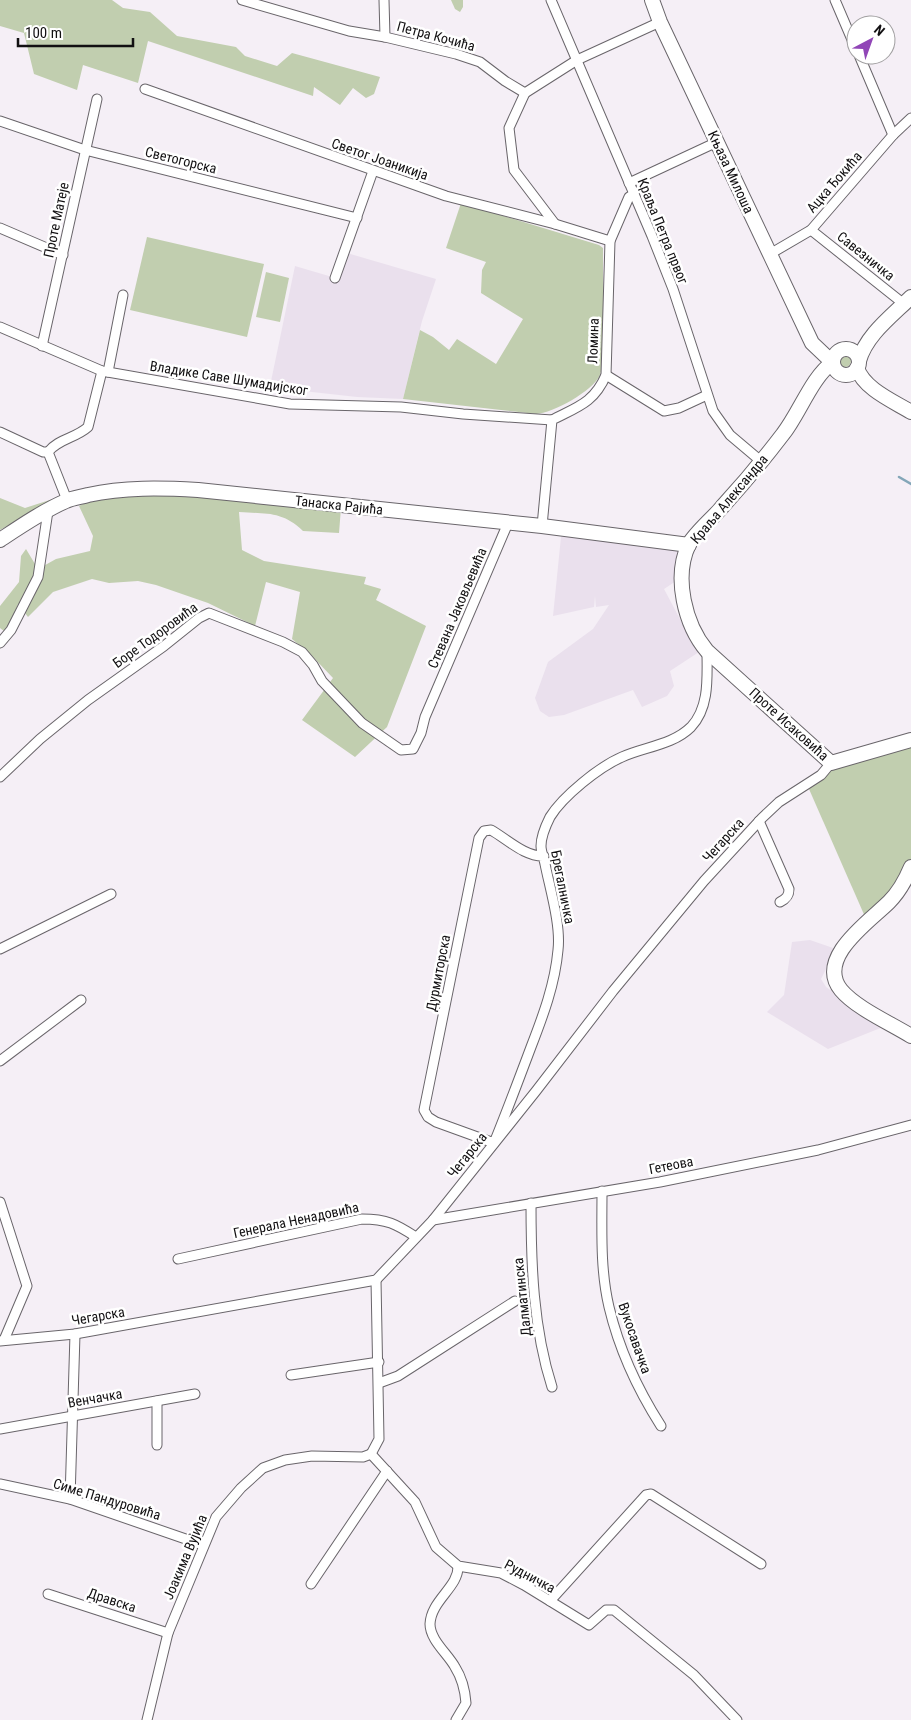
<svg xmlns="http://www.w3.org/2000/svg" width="911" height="1720" font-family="'Roboto Condensed',sans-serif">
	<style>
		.built { fill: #eae0ed }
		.green { fill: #c1ceaf }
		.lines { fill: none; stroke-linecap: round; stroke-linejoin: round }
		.stream { stroke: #83a6b8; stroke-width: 2.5 }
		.street-casing { stroke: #69656a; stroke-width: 11 }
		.secondary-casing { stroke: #69656a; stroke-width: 16 }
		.street { stroke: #fff; stroke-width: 9 }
		.secondary { stroke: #fff; stroke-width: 14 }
		.labels { text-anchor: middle; stroke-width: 5; stroke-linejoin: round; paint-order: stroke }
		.street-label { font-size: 14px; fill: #121012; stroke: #fff }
	</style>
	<rect width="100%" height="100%" fill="#f5eff6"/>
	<g class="built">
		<polygon points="347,253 436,279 422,321 403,399 357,397 294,390 270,386 295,266 339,279"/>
		<polygon points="565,535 680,550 676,581 664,589 681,621 702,650 670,671 674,686 667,696 642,707 633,690 564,715 549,717 540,711 535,698 548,662 593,629 609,605 596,607 595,596 594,607 553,616 561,537"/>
		<polygon points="810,940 836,949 821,979 826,987 883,1027 828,1049 767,1012 784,995 792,942"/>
	</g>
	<g class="green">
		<polygon points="0,0 112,0 123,8 150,12 177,36 236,47 245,56 277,66 292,53 380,77 374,94 366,98 353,88 340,105 314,87 313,96 148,41 138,83 83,65 77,90 34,74 24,33 0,26"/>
		<polygon points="451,0 463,0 463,7 460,12 455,9"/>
		<path d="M461,203L599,245L603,248C603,275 603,302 603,329C603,343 605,361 600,375C593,391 553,413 536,414L403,399L420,330L433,337L449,350L457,339L496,364L523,319L481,293L482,270L486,262L446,248Z"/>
		<polygon points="147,237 264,264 247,337 130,310"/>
		<polygon points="266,272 289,278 280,322 256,317"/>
		<circle cx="845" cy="361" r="6"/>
		<path d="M133,490L341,508L339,533L303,531C282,511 267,514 239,512L242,550L264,561L366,577L364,584L381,589L376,600L426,626L387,727L355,757L302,720L333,678L312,656L292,639L300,592L266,582L255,626L208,603L156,585L138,581L109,583L92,579L53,592L28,617L18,604L13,619L4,631L0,628V606L19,582L21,556L26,549L38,569L56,559L90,551L93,536L79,506L93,499Z"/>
		<polygon points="62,496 0,530 0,498 25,508"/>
		<path d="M911,746V859C902,883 884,901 866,919L809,789L833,769Z"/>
	</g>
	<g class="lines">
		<polyline class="stream" points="899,477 911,484"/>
		<defs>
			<g id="street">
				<polyline points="242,0 349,31 385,37 456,54 480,62 505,81 525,93 577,60 660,22"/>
				<polyline points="384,0 385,37"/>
				<polyline points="551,0 652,236 673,289 713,411 730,435 762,462"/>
				<polyline points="835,0 856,49"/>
				<polyline points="859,55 893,135"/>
				<polyline points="145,89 446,196 555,224 610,241"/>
				<polyline points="525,93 509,128 514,170 555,224"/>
				<polyline points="0,121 85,150 357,218"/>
				<polyline points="629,183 717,142"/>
				<polyline points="0,228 63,255"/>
				<polyline points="811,230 904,304"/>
				<polyline points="770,254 811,230 893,135 911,118"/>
				<polyline points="335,278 373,171"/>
				<polyline points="0,327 102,371 290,404 401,407 463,414 552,420"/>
				<polyline points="42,346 97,99"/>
				<polyline points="108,372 123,295"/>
				<polyline points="606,375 664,411 679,408 707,395"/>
				<polyline points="0,432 43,452 48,452"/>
				<path d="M67,500L48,452C58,439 76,438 88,427L102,371"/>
				<path d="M542,526L552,420C577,407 594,403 606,375L610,241L629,197L634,194"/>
				<polyline points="0,643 11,630 38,577 48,511"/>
				<polyline points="0,777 40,739 88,700 164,646 199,618 209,613 283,642 302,652 313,665 322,681 362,723 401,750 413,749 421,733 425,717 508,523"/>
				<path d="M759,821L789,889C789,896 786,899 780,902"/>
				<path d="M544,856C525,857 507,839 491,830L484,831L479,838L424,1110L428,1117L436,1122L494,1143C507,1111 519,1079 531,1047C543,1016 555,984 558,950C561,925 550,889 545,864C544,858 541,852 541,846C541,837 546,825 550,817C563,796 599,767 622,757C644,747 673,745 691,727C710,707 707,676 707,651"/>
				<polyline points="0,949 111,894"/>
				<polyline points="0,1061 81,1000"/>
				<path d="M602,1191C602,1229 600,1269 609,1307C619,1349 638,1390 661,1426"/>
				<polyline points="0,1202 27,1286 4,1340"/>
				<path d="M531,1203C531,1264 533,1328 552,1387"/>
				<polyline points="433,1220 660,1182 818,1150 911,1125"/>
				<path d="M178,1259L362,1219C387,1219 396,1224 416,1237"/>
				<polyline points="0,1341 75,1334 376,1280 433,1220 536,1091 613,991 704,881 762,818 779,802 821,775 831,763"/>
				<polyline points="291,1375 379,1362"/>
				<polyline points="379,1383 398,1376 515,1301"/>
				<polyline points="157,1401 157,1445"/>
				<polyline points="0,1429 195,1394"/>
				<polyline points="371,1454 415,1502 436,1547 458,1566 501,1573 524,1585 589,1625 606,1610 614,1610 694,1675 737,1720"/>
				<polyline points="371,1454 379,1439 376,1280"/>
				<polyline points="0,1484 70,1499 203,1545"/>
				<polyline points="70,1499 75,1334"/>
				<polyline points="311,1584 387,1471"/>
				<polyline points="48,1594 168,1633"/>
				<polyline points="550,1601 646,1495 651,1494 761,1564"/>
				<polyline points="147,1720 168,1633 216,1517 241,1488 263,1468 285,1460 312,1456 363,1457 371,1454"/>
				<path d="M456,1720L466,1703C465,1690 462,1678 455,1667C448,1654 430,1640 430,1624C431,1600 459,1587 458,1566"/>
			</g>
			<g id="secondary">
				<polyline points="652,0 660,22 812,343 832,362"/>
				<circle cx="846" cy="362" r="13"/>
				<path d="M859,361C866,335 892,316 911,297"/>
				<path d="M832,363C812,377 799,414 783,434C764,459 743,484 722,507C713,518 696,532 689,544C673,577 685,625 707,651L831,763L911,740"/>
				<path d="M857,368C864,389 893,401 911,412"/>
				<path d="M0,540C21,526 43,511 66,501C72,498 81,497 88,495C124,487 161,488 198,490L542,526L689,545"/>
				<path d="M911,867C906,879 899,892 889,902C870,921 815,958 841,990C856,1008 890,1023 911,1036"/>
			</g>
		</defs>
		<use href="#street" class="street-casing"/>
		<use href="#secondary" class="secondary-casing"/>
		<use href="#street" class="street"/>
		<use href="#secondary" class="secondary"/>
	</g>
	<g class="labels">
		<g class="street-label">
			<text transform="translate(436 36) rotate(15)" y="5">Петра Кочића</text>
			<text transform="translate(380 159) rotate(19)" y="5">Светог Јоаникија</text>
			<text transform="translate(181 160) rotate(14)" y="5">Светогорска</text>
			<text transform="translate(731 172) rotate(65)" y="5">Књаза Милоша</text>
			<text transform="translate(834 182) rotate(-49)" y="5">Ацка Ђокића</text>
			<text transform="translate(56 220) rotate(-78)" y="5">Проте Матеје</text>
			<text transform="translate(663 231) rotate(68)" y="5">Краља Петра првог</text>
			<text transform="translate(866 256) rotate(39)" y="5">Савезничка</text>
			<text transform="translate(593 341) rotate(-88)" y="5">Ломина</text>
			<text transform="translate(229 378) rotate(9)" y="5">Владике Саве Шумадијског</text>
			<text transform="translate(729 499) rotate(-50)" y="5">Краља Александра</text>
			<text transform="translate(339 505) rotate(6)" y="5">Танаска Рајића</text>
			<text transform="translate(457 608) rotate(-67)" y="5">Стевана Јаковљевића</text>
			<text transform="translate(155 635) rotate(-36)" y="5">Боре Тодоровића</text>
			<text transform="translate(789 724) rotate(42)" y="5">Проте Исаковића</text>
			<text transform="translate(723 840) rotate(-48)" y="5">Чегарска</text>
			<text transform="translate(563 887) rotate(79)" y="5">Брегалничка</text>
			<text transform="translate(438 973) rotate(-79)" y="5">Дурмиторска</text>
			<text transform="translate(467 1155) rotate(-51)" y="5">Чегарска</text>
			<text transform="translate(671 1165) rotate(-11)" y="5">Гетеова</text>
			<text transform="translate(296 1220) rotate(-12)" y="5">Генерала Ненадовића</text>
			<text transform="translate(522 1297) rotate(-96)" y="5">Далматинска</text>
			<text transform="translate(98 1316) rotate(-10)" y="5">Чегарска</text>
			<text transform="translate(635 1338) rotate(71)" y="5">Вукосавачка</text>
			<text transform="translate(95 1398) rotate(-10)" y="5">Венчачка</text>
			<text transform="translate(107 1499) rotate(17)" y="5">Симе Пандуровића</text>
			<text transform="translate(185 1557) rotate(-67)" y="5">Јоакима Вујића</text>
			<text transform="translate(530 1576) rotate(28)" y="5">Рудничка</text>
			<text transform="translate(112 1600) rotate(18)" y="5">Дравска</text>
		</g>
	</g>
	<g transform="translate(871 40) rotate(41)"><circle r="24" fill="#ffffff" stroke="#a09fa0"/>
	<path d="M0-4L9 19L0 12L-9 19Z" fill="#9146b7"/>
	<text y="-8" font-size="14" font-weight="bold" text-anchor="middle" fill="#121012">N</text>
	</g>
	<path d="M18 38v8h115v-8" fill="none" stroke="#121012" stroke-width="2.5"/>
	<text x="25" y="38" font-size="15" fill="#121012" stroke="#ffffff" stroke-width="4" paint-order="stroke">100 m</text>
</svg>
